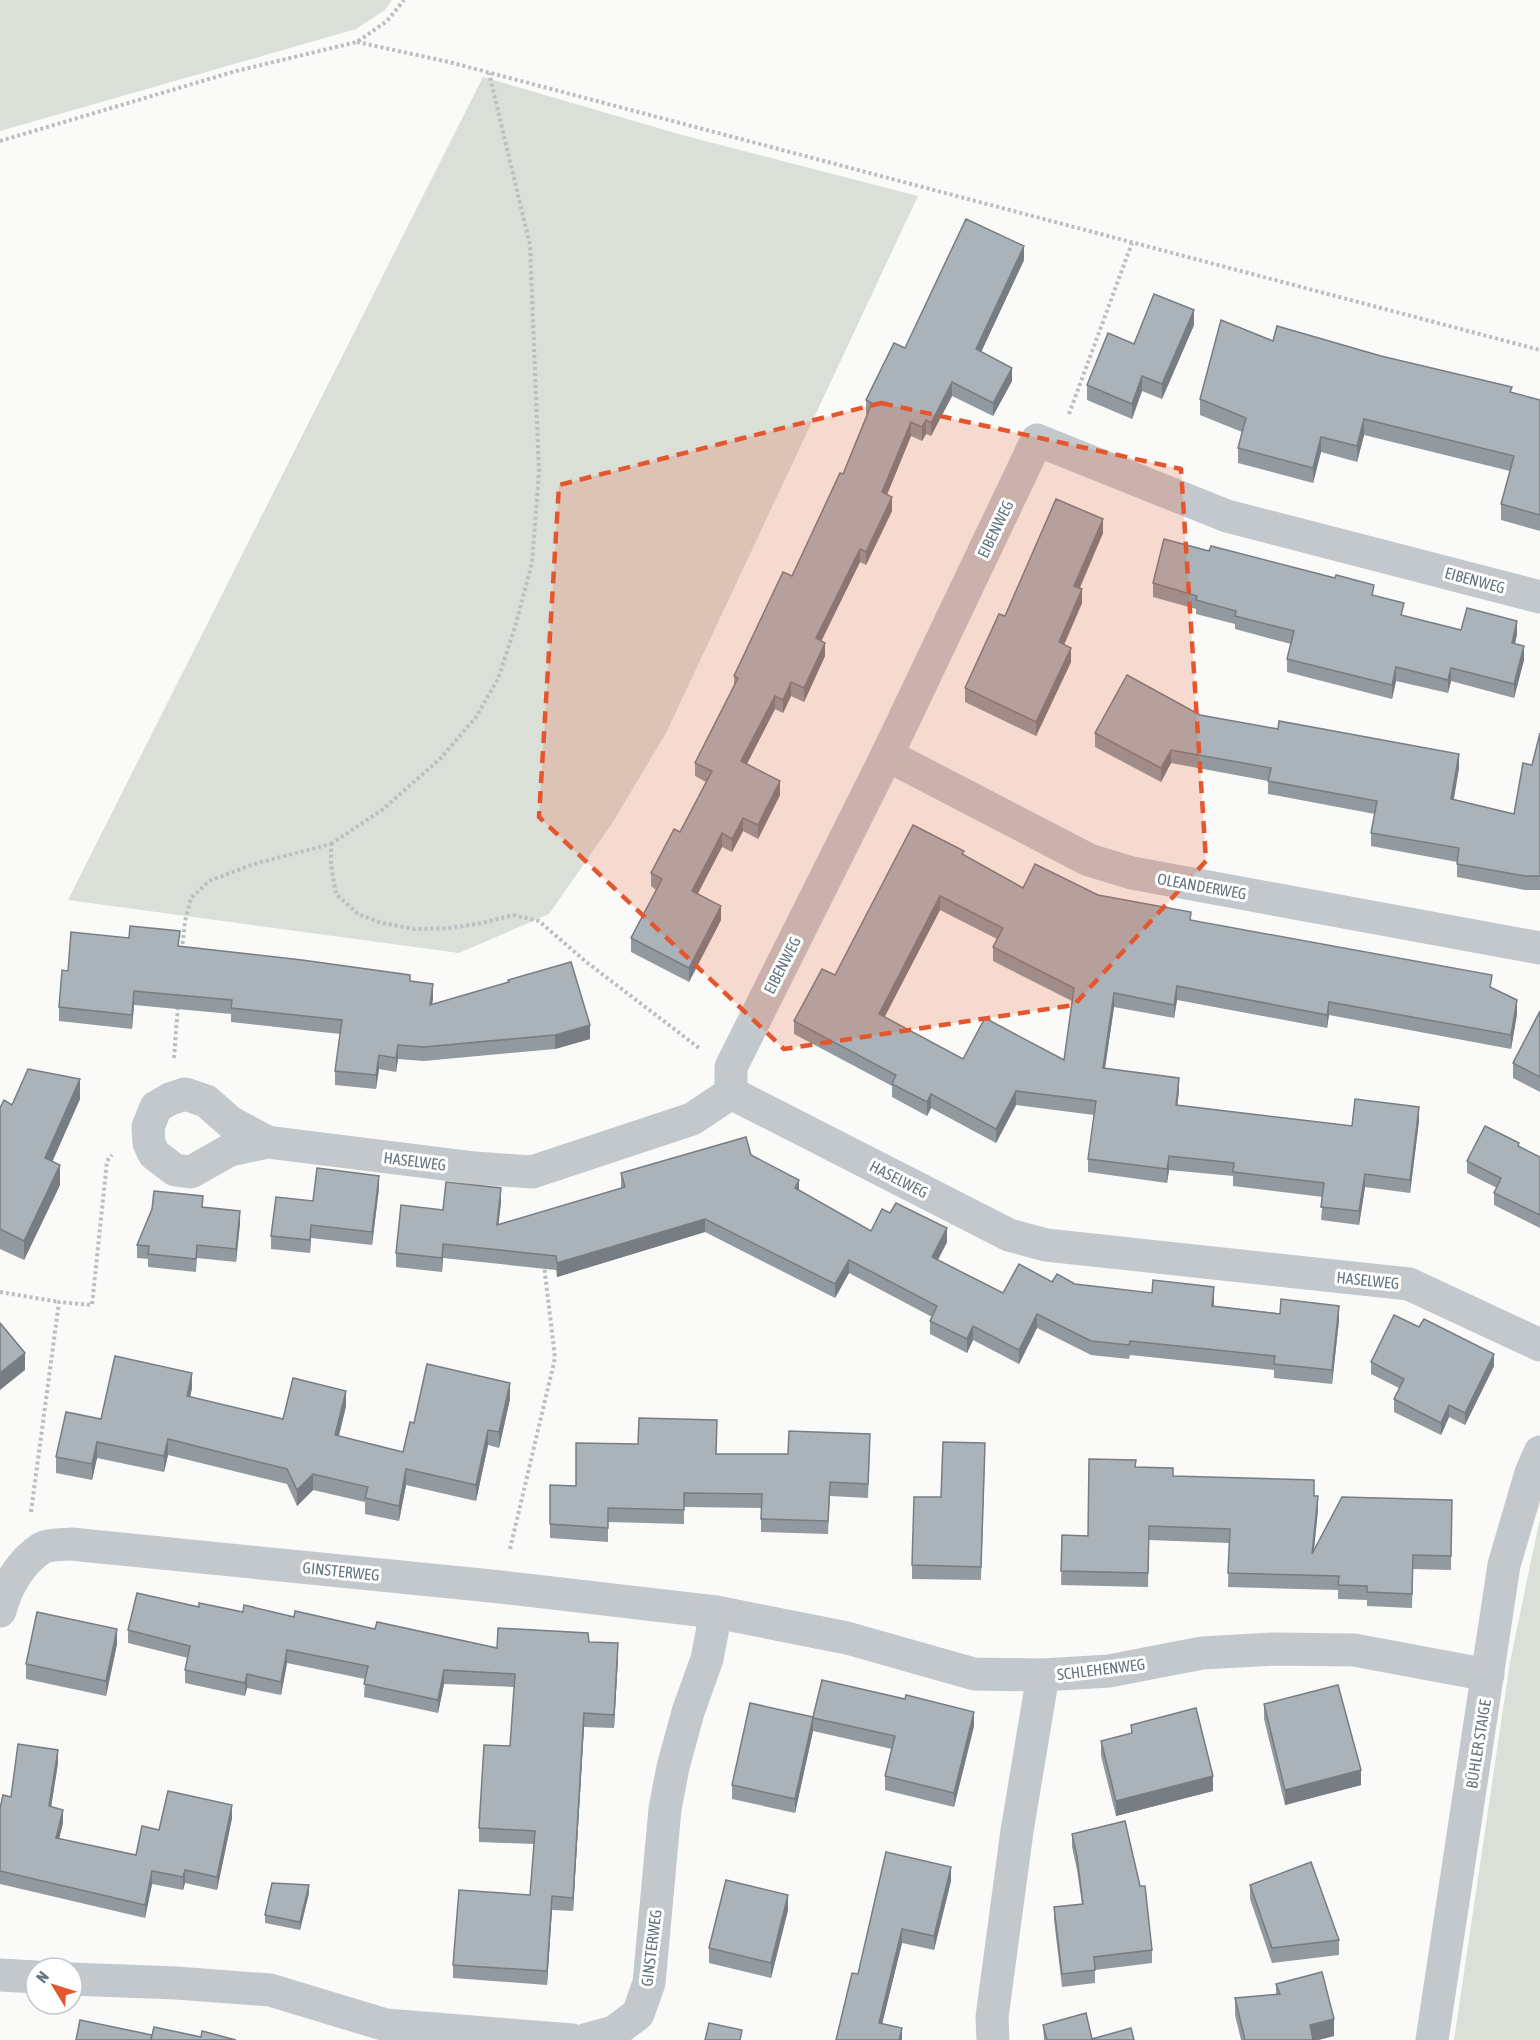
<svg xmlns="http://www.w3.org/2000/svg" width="1540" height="2040" font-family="'Asap Condensed',sans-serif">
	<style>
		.green { fill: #dadfd7 }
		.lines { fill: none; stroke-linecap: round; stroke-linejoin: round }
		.path { stroke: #bbbfc2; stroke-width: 4; stroke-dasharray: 3 3; stroke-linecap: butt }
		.street { stroke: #c3c8cc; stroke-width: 33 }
		.wall { fill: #929a9f; fill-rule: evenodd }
		.shaded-wall { fill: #777d82 }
		.building { fill: #aab3b9; stroke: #777d82; stroke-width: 1.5; fill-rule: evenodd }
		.marked { fill: #e4572e; fill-opacity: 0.2; stroke: #e4572e; stroke-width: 4.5; stroke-dasharray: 12 8; stroke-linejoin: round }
		.labels { text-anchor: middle; stroke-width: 6; stroke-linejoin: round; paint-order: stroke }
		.street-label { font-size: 16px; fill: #657683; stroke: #fff }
	</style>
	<rect width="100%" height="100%" fill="#fafaf8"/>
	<g class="green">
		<polygon points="0,0 392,0 385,10 356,29 0,131"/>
		<polygon points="483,77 682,135 918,196 666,733 611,825 549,914 459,953 68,900"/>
		<polygon points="1540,1518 1540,2040 1454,2040 1510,1662"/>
	</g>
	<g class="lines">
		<g class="path">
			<polyline points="357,42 449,62 1540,350"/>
			<polyline points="0,141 236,71 357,42 387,21 404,0"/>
			<polyline points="1069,414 1132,243"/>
			<polyline points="331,844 382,810 440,759 476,717 498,679 515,627 532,563 539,472 530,245 489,73"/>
			<polyline points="182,950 185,921 191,898 209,881 254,864 331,844 331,864 336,894 358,914 382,923 415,929 450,928 482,923 513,915 539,921 585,961 699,1048"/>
			<polyline points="174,1058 178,1006"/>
			<polyline points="0,1292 59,1302"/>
			<polyline points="31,1512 59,1302 92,1305 107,1161 112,1155"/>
			<polyline points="510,1549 555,1358 544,1265"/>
		</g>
		<g class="street">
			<polyline points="887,755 1089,860 1132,873 1540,948"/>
			<polyline points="731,1093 731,1067 887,755 1037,440 1227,516 1540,597"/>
			<polyline points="267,1142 230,1122 206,1101 185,1094 170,1099 156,1107 148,1127 149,1143 154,1154 175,1170 191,1172 230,1150 267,1142 475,1168 532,1172 692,1119 731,1093 1009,1235 1046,1245 1409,1284 1540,1345"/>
			<path d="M0,1611C6,1587 21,1561 42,1548C49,1544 63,1545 71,1544L501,1587L716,1612L847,1638L974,1674L1043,1675"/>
			<polyline points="0,1975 36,1977"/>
			<polyline points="72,1979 176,1983 270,1990 386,2025 572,2040"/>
			<polyline points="585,2040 614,2032 638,2014 649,1983 665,1809 673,1767 688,1712 707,1659 716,1612"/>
			<polyline points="993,2040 992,2017 1017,1831 1043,1675 1109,1671 1202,1653 1274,1649 1354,1650 1488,1675"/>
			<polyline points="1432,2040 1504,1565 1531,1473 1540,1452"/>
		</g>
	</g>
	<g class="wall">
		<polygon points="1024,260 981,352 1012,381 993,416 952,396 931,436 926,434 922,441 911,436 887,495 892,511 866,565 860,562 821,641 825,656 804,702 791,696 783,713 775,709 747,764 780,795 758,839 743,831 732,852 722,847 697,894 721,920 689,982 631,952 631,938 656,890 651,886 651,873 680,832 706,782 695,776 695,763 734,686 734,676 792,576 843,474 867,414 866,414 866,400 905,348"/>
		<polygon points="1194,325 1162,399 1142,391 1132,419 1087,400 1087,385 1134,344"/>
		<polygon points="1273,341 1512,392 1540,400 1540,531 1501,520 1501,504 1510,471 1364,435 1357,462 1321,452 1313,483 1238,463 1238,448 1242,432 1200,415 1200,399"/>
		<polygon points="1103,533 1080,588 1082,603 1064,645 1071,662 1036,736 965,702 965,688 1005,616"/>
		<polygon points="1153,583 1374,595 1404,616 1461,630 1517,634 1515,644 1524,660 1514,698 1451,681 1448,693 1396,681 1392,699 1287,672 1287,659 1291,644 1235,629 1235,624 1196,614 1196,609 1153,597"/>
		<polygon points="1200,715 1459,768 1454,799 1514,814 1532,765 1540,733 1540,890 1525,890 1457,877 1457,862 1371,846 1371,833 1375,814 1268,794 1268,781 1171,763 1161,782 1095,747 1095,733"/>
		<path d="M964,855L1023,888L1098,895L1191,920L1492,988L1517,1014L1511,1049L1329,1015L1327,1028L1177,1000L1174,1018L1114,1007L1105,1068L1179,1091L1177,1105L1352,1126L1419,1121L1410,1193L1365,1187L1359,1225L1321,1220L1323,1197L1233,1186V1176L1169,1170L1167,1183L1088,1172V1159L1094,1115L1016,1105L996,1143L931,1108L927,1116L892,1097V1086L794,1034V1021L835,975ZM940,910L997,939L993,947V961L1072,1001L1064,1060L963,1059L884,1017Z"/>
		<polygon points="179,946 410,981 433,998 432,1004 508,983 508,980 590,1039 555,1049 424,1061 398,1059 396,1072 379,1069 376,1089 335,1085 335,1071 340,1034 231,1022 231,1014 134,1005 132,1029 59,1021 59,1007 68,971"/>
		<polygon points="1540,1011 1540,1092 1513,1078 1513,1063"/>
		<polygon points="80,1099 52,1162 60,1185 24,1260 0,1249 0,1108 12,1105"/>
		<polygon points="1519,1146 1540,1157 1540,1228 1494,1205 1494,1193 1497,1188 1467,1173 1467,1161"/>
		<polygon points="751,1155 799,1190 871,1231 947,1242 938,1260 1003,1293 1052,1282 1214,1301 1214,1306 1339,1320 1332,1384 1274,1378 1274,1370 1130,1355 1129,1359 1091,1355 1037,1328 1019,1364 973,1340 967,1353 930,1334 930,1321 932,1317 849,1273 835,1298 705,1232 557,1277 556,1270 443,1258 442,1272 396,1267 396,1253 443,1210 501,1202 498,1225 621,1188 621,1173"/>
		<polygon points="379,1188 372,1245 311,1238 310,1253 271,1249 271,1236 313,1201"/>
		<polygon points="203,1207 240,1223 236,1262 197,1258 196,1272 148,1267 148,1259 137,1258 137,1245"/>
		<polygon points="1371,1362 1494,1366 1465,1425 1449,1417 1441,1435 1394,1412 1394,1399 1399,1388 1371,1374"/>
		<polygon points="192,1388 190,1397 283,1419 346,1406 339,1436 403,1452 414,1423 510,1399 499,1448 488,1445 476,1501 406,1485 399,1521 365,1514 365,1502 313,1490 297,1506 287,1484 168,1455 164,1472 97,1458 92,1480 56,1473 56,1457 101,1419"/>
		<polygon points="870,1448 868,1498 830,1496 828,1534 761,1532 761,1508 684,1507 684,1524 608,1522 608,1542 550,1538 550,1485 576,1486 716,1454 788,1454"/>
		<polygon points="985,1456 981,1580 912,1579 912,1565"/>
		<polygon points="1136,1467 1173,1476 1314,1496 1318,1510 1314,1550 1452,1500 1451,1570 1413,1569 1412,1608 1367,1606 1367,1600 1338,1599 1338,1590 1228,1587 1229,1543 1149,1540 1148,1587 1061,1585 1062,1535 1088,1536"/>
		<polygon points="199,1607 294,1617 497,1648 589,1642 618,1657 614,1728 584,1727 573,1911 552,1910 547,1985 453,1978 453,1965 530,1895 534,1844 479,1842 479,1828 510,1746 514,1687 444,1684 438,1713 364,1697 365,1679 287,1663 281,1695 247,1688 245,1696 185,1683 185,1670 188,1658 128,1643 128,1630"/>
		<polygon points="117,1644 106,1696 26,1679 26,1664"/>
		<polygon points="1264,1704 1361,1785 1285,1805 1264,1719"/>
		<polygon points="813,1717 974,1726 954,1807 885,1790 885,1776 892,1749 813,1731 795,1813 732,1799 732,1785"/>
		<polygon points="1131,1725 1213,1791 1116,1816 1101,1756 1101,1741 1131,1734"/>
		<polygon points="58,1763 51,1807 63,1823 59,1839 136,1855 159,1830 232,1818 217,1890 185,1883 183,1890 152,1884 145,1918 0,1884 0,1808 11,1797"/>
		<polygon points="1072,1834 1152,1950 1152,1963 1095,1970 1095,1983 1062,1987 1054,1920 1054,1907 1082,1904 1077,1870 1072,1847"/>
		<polygon points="951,1881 934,1950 902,1943 882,2023 902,2040 836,2040 858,1974"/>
		<polygon points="1250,1885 1339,1940 1339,1955 1272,1963 1250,1899"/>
		<polygon points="309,1893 300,1930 265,1923 265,1915"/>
		<polygon points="788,1910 771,1978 709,1963 709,1948"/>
		<polygon points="1276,1984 1334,2036 1318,2040 1241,2040 1235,2015 1235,1998 1276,1995"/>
		<polygon points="1043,2025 1092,2039 1134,2040 1044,2040"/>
	</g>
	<g class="shaded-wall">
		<polygon points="1024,246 1024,260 976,363 976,349"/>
		<polygon points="1194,310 1194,325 1162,399 1162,384"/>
		<polygon points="1012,368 1012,381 993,416 993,403"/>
		<polygon points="1142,376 1142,391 1132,419 1132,404"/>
		<polygon points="952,382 952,396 931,436 931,423"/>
		<polygon points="1364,419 1364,435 1357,462 1357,446"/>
		<polygon points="926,420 926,434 922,441 922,427"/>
		<polygon points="911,422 911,436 882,506 882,492"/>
		<polygon points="1321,437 1321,452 1313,483 1313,468"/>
		<polygon points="892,497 892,511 866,565 866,552"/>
		<polygon points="1103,519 1103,533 1074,600 1074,586"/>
		<polygon points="860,549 860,562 816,652 816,638"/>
		<polygon points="1082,589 1082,603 1059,656 1059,642"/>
		<polygon points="1517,621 1517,634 1512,657 1512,643"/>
		<polygon points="825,643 825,656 804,702 804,688"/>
		<polygon points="1524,646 1524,660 1514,698 1514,684"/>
		<polygon points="1071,648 1071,662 1036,736 1036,722"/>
		<polygon points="1396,667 1396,681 1392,699 1392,685"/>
		<polygon points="1451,668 1451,681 1448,693 1448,680"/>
		<polygon points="791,682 791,696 783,713 783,700"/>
		<polygon points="775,696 775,709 741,775 741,761"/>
		<polygon points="1171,750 1171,763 1161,782 1161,768"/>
		<polygon points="1459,754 1459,768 1451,812 1451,799"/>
		<polygon points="780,781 780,795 758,839 758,825"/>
		<polygon points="743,818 743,831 732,852 732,839"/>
		<polygon points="722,833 722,847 692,905 692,891"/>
		<polygon points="940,896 940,910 879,1028 879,1014"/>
		<polygon points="721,906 721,920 689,982 689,968"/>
		<polygon points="433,984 433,998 430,1019 430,1005"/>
		<polygon points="1177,986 1177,1000 1174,1018 1174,1005"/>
		<polygon points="134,991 134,1005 132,1029 132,1015"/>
		<polygon points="1114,993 1114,1007 1103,1081 1103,1068"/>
		<polygon points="1517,1000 1517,1014 1511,1049 1511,1035"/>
		<polygon points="1329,1002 1329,1015 1327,1028 1327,1015"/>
		<polygon points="590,1025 590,1039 555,1049 555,1035"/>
		<polygon points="398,1045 398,1059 396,1072 396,1058"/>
		<polygon points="379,1055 379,1069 376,1089 376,1075"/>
		<polygon points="1179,1078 1179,1091 1176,1118 1176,1105"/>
		<polygon points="80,1079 80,1099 45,1178 45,1158"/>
		<polygon points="1016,1091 1016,1105 996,1143 996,1129"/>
		<polygon points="931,1094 931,1108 927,1116 927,1102"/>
		<polygon points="1419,1107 1419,1121 1410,1193 1410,1180"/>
		<polygon points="1169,1156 1169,1170 1167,1183 1167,1169"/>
		<polygon points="60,1165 60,1185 24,1260 24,1241"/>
		<polygon points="1365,1174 1365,1187 1359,1225 1359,1211"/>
		<polygon points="379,1176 379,1188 372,1245 372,1232"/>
		<polygon points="799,1180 799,1193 795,1188"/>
		<polygon points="501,1188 501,1202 497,1239 497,1225"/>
		<polygon points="240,1211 240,1223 236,1262 236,1249"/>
		<polygon points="705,1219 705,1232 557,1277 557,1263"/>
		<polygon points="311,1225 311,1238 310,1253 310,1240"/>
		<polygon points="947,1228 947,1242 932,1271 932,1257"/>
		<polygon points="443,1244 443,1258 442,1272 442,1258"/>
		<polygon points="849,1260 849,1273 835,1298 835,1284"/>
		<polygon points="1214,1287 1214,1301 1212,1320 1212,1306"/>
		<polygon points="1339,1306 1339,1320 1332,1384 1332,1370"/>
		<polygon points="1037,1314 1037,1328 1019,1364 1019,1350"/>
		<polygon points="973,1326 973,1340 967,1353 967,1339"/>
		<polygon points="25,1353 25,1370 0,1390 0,1373"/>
		<polygon points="1494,1354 1494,1366 1465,1425 1465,1413"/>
		<polygon points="192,1373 192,1388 187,1412 187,1396"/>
		<polygon points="510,1383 510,1399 499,1448 499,1432"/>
		<polygon points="346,1391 346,1406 335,1451 335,1435"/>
		<polygon points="1449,1405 1449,1417 1441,1435 1441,1423"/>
		<polygon points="488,1430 488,1445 476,1501 476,1485"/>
		<polygon points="168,1439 168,1455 164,1472 164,1456"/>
		<polygon points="97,1442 97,1458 92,1480 92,1464"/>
		<polygon points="406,1469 406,1485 399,1521 399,1506"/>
		<polygon points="313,1474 313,1490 297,1506 297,1490"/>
		<polygon points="1318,1496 1318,1510 1312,1568 1312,1554"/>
		<polygon points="117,1629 117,1644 106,1696 106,1681"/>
		<polygon points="618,1643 618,1657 614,1728 614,1715"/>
		<polygon points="287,1650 287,1663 281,1695 281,1682"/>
		<polygon points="444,1670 444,1684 438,1713 438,1700"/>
		<polygon points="247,1674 247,1688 245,1696 245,1683"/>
		<polygon points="974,1712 974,1726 954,1807 954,1793"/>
		<polygon points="584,1713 584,1727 573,1911 573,1898"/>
		<polygon points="813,1718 813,1731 795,1813 795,1799"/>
		<polygon points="58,1750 58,1763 49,1820 49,1806"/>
		<polygon points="1361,1770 1361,1785 1285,1805 1285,1790"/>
		<polygon points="1213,1776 1213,1791 1116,1816 1116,1801"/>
		<polygon points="232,1805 232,1818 217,1890 217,1877"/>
		<polygon points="63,1810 63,1823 56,1851 56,1838"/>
		<polygon points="951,1867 951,1881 934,1950 934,1936"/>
		<polygon points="185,1870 185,1883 183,1890 183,1877"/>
		<polygon points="152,1871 152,1884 145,1918 145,1905"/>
		<polygon points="309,1885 309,1893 300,1930 300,1922"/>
		<polygon points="788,1895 788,1910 771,1978 771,1963"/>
		<polygon points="552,1896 552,1910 547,1985 547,1971"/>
		<polygon points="902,1929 902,1943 879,2037 879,2023"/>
		<polygon points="1334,2019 1334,2036 1318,2040 1310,2040 1310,2025"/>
		<polygon points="902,2028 902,2040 899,2040"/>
	</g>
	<g class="building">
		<polygon points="966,219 1024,246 976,349 1012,368 993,403 952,382 931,423 926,420 922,427 911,422 882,492 892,497 866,552 860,549 816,638 825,643 804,688 791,682 783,700 775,696 741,761 780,781 758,825 743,818 732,839 722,833 692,891 721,906 689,968 631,938 662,879 651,873 674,829 680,832 712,771 695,763 738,678 734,676 783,572 792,576 840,473 843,474 872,403 866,400 894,343 905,348"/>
		<polygon points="1154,294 1194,310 1162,384 1142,376 1132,404 1087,385 1108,333 1134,344"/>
		<polygon points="1221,320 1273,341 1277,326 1381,356 1512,387 1510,392 1540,400 1540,515 1501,504 1514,456 1364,419 1357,446 1321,437 1313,468 1238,448 1246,418 1200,399"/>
		<polygon points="1056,499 1103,519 1074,586 1082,589 1059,642 1071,648 1036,722 965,688 999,614 1005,616"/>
		<polygon points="1164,539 1209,551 1211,546 1335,578 1336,575 1374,585 1372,595 1404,603 1401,615 1461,630 1467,608 1517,621 1512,643 1524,646 1514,684 1451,668 1448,680 1396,667 1392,685 1287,659 1294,631 1235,616 1236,611 1196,600 1197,596 1153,583"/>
		<polygon points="1127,675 1200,715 1278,729 1279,721 1459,754 1451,799 1514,814 1523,763 1532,765 1540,733 1540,876 1525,876 1457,864 1459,848 1371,833 1377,801 1268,781 1271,768 1171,750 1161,768 1095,733"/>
		<path d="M913,825L964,851L962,854L1023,888L1035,864L1098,895L1191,912L1190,920L1492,975L1490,987L1517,1000L1511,1035L1329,1002L1327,1015L1177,986L1174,1005L1114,993L1103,1068L1179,1078L1176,1105L1352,1126L1355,1099L1419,1107L1410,1180L1365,1174L1359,1211L1321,1207L1324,1183L1233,1172L1234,1163L1169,1156L1167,1169L1088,1159L1096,1101L1016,1091L996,1129L931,1094L927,1102L892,1084L896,1075L794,1021L822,969L835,975ZM940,896L1003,928L993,947L1074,988L1064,1060L985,1018L963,1059L879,1014Z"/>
		<polygon points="130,926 180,931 178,946 302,960 410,975 410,981 433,984 430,1005 509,982 508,980 571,962 590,1025 555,1035 424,1047 398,1045 396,1058 379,1055 376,1075 335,1071 342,1020 231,1008 232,1000 134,991 132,1015 59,1007 62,970 68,971 71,932 129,938"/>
		<polygon points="1540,1011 1540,1077 1513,1063"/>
		<polygon points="28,1069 80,1079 45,1158 60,1165 24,1241 0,1229 0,1108 4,1100 12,1105"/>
		<polygon points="1485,1126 1519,1143 1518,1146 1540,1157 1540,1215 1494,1193 1501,1178 1467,1161"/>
		<polygon points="746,1137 751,1155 799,1180 795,1188 871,1231 882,1209 890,1213 896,1203 947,1228 932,1257 1003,1293 1019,1264 1052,1282 1057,1274 1075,1284 1152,1293 1153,1280 1214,1287 1212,1306 1280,1314 1281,1299 1339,1306 1332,1370 1274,1364 1275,1356 1130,1341 1129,1345 1091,1341 1037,1314 1019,1350 973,1326 967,1339 930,1321 937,1306 849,1260 835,1284 705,1219 557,1263 556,1256 443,1244 442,1258 396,1253 401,1205 443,1210 446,1182 501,1188 497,1225 625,1187 621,1173"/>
		<polygon points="317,1168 379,1176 372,1232 311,1225 310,1240 271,1236 276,1197 313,1201"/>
		<polygon points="154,1191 203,1196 202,1207 240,1211 236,1249 197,1245 196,1259 148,1254 149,1246 137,1245 152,1209"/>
		<polygon points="1394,1315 1419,1327 1424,1319 1494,1354 1465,1413 1449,1405 1441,1423 1394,1399 1404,1379 1371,1362"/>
		<polygon points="0,1323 25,1353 0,1373"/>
		<polygon points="115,1356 192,1373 187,1396 283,1419 293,1378 346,1391 335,1435 403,1452 410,1422 414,1423 427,1364 510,1383 499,1432 488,1430 476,1485 406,1469 399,1506 365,1498 368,1487 313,1474 297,1490 287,1469 168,1439 164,1456 97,1442 92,1464 56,1457 66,1412 101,1419"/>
		<polygon points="639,1418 717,1420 716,1454 788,1454 789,1431 870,1434 868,1484 830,1482 828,1521 761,1519 762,1494 684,1493 684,1510 608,1508 608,1528 550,1524 550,1485 576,1486 576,1443 638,1444"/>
		<polygon points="943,1442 985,1443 981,1567 912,1565 914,1497 941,1497"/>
		<polygon points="1089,1459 1136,1460 1135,1467 1173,1468 1173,1476 1314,1480 1314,1496 1318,1496 1312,1554 1342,1497 1452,1500 1451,1556 1413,1555 1412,1594 1367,1592 1367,1586 1338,1585 1339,1576 1228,1573 1230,1529 1149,1526 1148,1573 1061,1571 1062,1535 1088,1536"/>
		<polygon points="137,1593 199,1607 199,1603 243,1612 244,1605 294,1617 295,1611 375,1629 377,1622 497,1648 498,1628 588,1633 589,1642 618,1643 614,1715 584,1713 573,1898 552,1896 547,1971 453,1965 459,1890 530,1895 535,1831 479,1828 484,1745 510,1746 515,1674 444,1670 438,1700 364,1684 368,1666 287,1650 281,1682 247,1674 245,1683 185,1670 190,1646 128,1630"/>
		<polygon points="37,1612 117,1629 106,1681 26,1664"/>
		<polygon points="822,1680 905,1699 906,1695 974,1712 954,1793 885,1776 895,1736 813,1718 795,1799 732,1785 750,1703 813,1717"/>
		<polygon points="1338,1685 1361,1770 1285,1790 1264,1704"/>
		<polygon points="1196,1708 1213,1776 1116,1801 1101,1741 1132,1733 1131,1725"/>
		<polygon points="18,1744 58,1750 49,1806 63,1810 56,1838 136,1855 142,1826 159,1830 168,1791 232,1805 217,1877 185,1870 183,1877 152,1871 145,1905 0,1871 0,1808 3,1795 11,1797"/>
		<polygon points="1125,1821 1140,1886 1145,1886 1152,1950 1094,1957 1095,1970 1062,1974 1054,1907 1083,1904 1077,1857 1072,1834"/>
		<polygon points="886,1852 951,1867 934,1936 902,1929 879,2023 902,2028 899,2040 836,2040 852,1973 858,1974"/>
		<polygon points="1311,1862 1339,1940 1272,1948 1250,1885"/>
		<polygon points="726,1880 788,1895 771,1963 709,1948"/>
		<polygon points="272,1883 309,1885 300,1922 265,1915"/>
		<polygon points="1322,1972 1334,2019 1310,2025 1313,2040 1245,2040 1235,1998 1280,1994 1276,1984"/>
		<polygon points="1086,2013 1092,2039 1131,2028 1134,2040 1047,2040 1043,2025"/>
		<polygon points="80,2020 152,2035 151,2040 76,2040"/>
		<polygon points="709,2023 742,2030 740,2040 705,2040"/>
		<polygon points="154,2027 201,2037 202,2031 236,2040 151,2040"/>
	</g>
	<path class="marked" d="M881,403L1181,469L1206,861L1074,1005L784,1049L539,817L559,485Z"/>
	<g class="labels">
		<g class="street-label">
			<text transform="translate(995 529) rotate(-64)" y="6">EIBENWEG</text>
			<text transform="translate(1475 580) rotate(15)" y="6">EIBENWEG</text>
			<text transform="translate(1202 886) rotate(10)" y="6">OLEANDERWEG</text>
			<text transform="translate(782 965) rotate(-63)" y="6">EIBENWEG</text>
			<text transform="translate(415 1161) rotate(7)" y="6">HASELWEG</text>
			<text transform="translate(899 1179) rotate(27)" y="6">HASELWEG</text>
			<text transform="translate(1368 1280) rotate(6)" y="6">HASELWEG</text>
			<text transform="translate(341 1571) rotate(6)" y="6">GINSTERWEG</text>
			<text transform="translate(1101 1669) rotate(-7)" y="6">SCHLEHENWEG</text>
			<text transform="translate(1478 1744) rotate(-81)" y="6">BÜHLER STAIGE</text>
			<text transform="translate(651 1948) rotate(-83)" y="6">GINSTERWEG</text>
		</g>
	</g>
	<g transform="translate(54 1986) rotate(308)"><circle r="28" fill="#ffffff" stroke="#c1c8cd" stroke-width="1.5"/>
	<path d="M0-4.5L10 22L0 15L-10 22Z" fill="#e4572e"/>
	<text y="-9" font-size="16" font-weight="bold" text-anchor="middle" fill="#657683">N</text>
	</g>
</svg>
